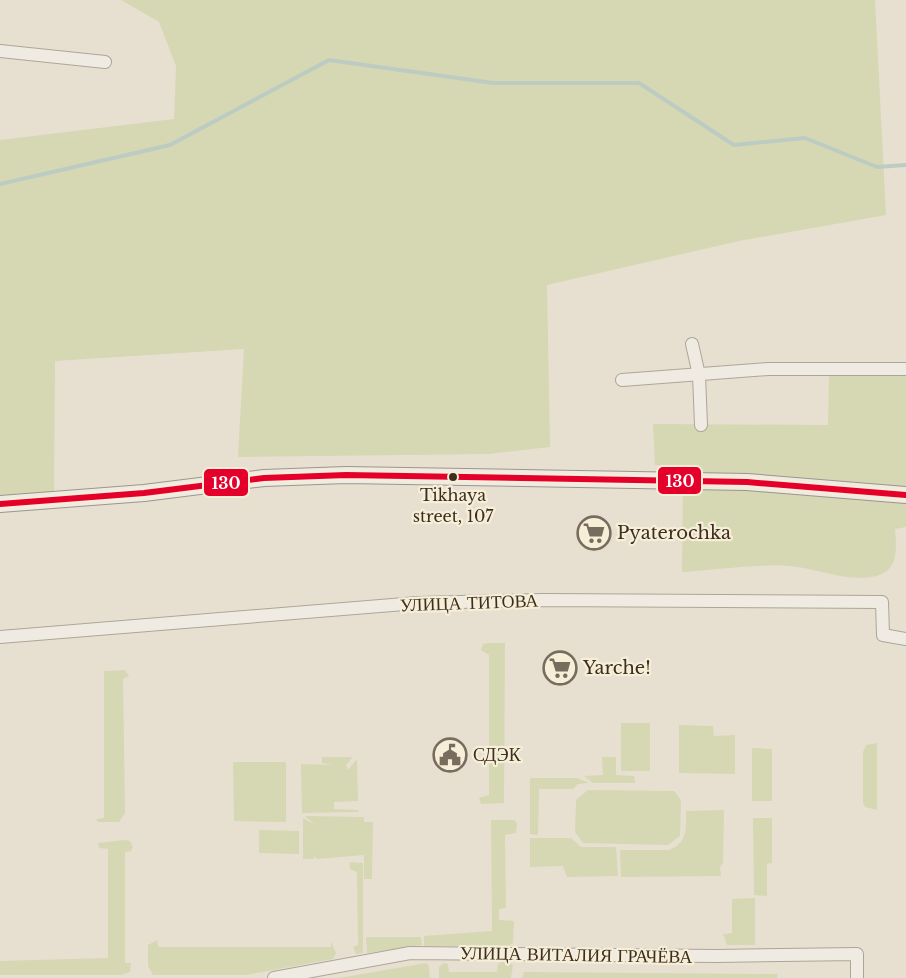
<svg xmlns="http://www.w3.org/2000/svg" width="906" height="978" font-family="'Libre Baskerville',serif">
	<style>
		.green { fill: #d6d7b3 }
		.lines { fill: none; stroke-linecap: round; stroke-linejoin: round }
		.stream { stroke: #bcccc2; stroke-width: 4 }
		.street-casing { stroke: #ada599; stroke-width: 14 }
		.secondary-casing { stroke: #9c958a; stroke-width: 18 }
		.street { stroke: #efebe3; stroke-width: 12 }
		.secondary { stroke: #efebe3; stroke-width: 16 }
		.bus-1-casing { stroke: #f7eed8; stroke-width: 10 }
		.bus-1 { stroke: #e4002b; stroke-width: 6 }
		.bus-dot { fill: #3d2e20; stroke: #f7eed8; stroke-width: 2 }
		.labels { text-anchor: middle; stroke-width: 4.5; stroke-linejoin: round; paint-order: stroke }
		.bus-label { font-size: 16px; fill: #3d2e20; stroke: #f7eed8 }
		.poi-label { font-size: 18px; fill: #3d2e20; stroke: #f7eed8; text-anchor: start }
		.street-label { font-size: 18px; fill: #3d2e20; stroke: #f7eed8 }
		.line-badge { stroke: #f7eed8; stroke-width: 2 }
		.badge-label { font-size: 16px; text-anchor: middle; font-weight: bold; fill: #fff }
	</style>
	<rect width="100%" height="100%" fill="#e7e0d1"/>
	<g class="green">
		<polygon points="121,0 875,0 886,215 739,241 547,285 550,447 489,454 238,457 244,349 55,361 54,492 0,496 0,140 174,119 176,66 159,22"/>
		<path d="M906,371V527L895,529C896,547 900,570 876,576C847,583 818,568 789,566C754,564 717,570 682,572L683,466L655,465L653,424L828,425L829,372Z"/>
		<polygon points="488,643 505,643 504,803 481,804 479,798 489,795 489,655 481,650 483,644"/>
		<polygon points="125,670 129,676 123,679 125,813 119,822 98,822 96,819 104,818 104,671"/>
		<rect x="621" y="723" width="29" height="48"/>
		<polygon points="679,725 713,726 714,736 735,735 735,774 679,773"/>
		<polygon points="877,743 877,810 865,807 863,803 863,752 866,745"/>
		<polygon points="752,748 772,749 772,801 752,801"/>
		<polygon points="322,757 353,757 346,765 348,770 357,759 358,801 334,802 334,809 358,810 359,812 302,813 301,764 332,765 322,763"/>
		<polygon points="602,757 616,757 616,775 634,776 635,783 593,783 584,776 603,775"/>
		<polygon points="233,762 286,762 286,822 234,821"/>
		<polygon points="530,778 577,778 589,783 578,784 573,789 539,789 538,835 530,834"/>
		<polygon points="588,790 674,791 681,800 680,836 668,845 583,843 575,832 576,800"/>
		<path d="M724,810L723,863L720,867L721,876L621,877L620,850H669C688,843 686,828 686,811Z"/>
		<polygon points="305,816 364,817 364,822 373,822 372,879 364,879 364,855 317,859 314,856 314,859 303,859 303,818 314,824"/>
		<polygon points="753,818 772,818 772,863 767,864 767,896 754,895"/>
		<polygon points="491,820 514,820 517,823 516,833 505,835 506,908 499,909 499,920 514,921 513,943 508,946 424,946 424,936 492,931"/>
		<polygon points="259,830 299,831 299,854 259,853"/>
		<polygon points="530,838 571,838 581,847 616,847 618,876 567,877 563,866 530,867"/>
		<polygon points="124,840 130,841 133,847 131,851 125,852 125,963 131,963 130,972 122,975 0,975 0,961 108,958 108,849 99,848 98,843"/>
		<polygon points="350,862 363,863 363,953 356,954 353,947 358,945 357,872 350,869"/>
		<polygon points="755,898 755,945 727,945 723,934 732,933 732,899"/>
		<polygon points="366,937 421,937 422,945 367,953"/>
		<polygon points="157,940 158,947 331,947 331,941 336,953 333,959 246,975 153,975 148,966 148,945"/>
		<polygon points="505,960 513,965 511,978 439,978 439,967 444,963 448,964 449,972 497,972 498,964"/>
		<polygon points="426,963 429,966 430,978 339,978"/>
		<polygon points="524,972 778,974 777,978 522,978"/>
	</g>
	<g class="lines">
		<polyline class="stream" points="0,184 170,145 329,60 493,83 639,83 734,145 805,138 877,167 906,165"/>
		<defs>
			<g id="street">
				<polyline points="0,51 105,62"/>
				<polyline points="692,344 699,375 701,425"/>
				<polyline points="622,380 768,369 906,369"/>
				<polyline points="0,637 417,603 543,600 882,602 883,635 906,639"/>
				<polyline points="274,978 410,953 716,956 857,954 857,978"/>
			</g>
			<polyline id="secondary" points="0,504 144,493 264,478 346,475 747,482 906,495"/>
		</defs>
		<use href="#street" class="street-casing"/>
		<use href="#secondary" class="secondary-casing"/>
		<use href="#street" class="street"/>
		<use href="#secondary" class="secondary"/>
		<defs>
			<polyline id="bus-1" points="0,504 144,493 264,478 346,475 747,482 906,495"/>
		</defs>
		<use href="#bus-1" class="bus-1-casing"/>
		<use href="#bus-1" class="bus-1"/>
	</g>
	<defs>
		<symbol id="supermarket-ring" viewBox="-11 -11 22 22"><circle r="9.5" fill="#f7eed8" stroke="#786c5e" stroke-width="1.5"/><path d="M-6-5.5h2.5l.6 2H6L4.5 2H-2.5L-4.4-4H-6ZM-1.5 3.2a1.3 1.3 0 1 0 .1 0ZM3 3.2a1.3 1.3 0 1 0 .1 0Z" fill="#786c5e"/></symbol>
		<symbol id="civic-ring" viewBox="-11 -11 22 22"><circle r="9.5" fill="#f7eed8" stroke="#786c5e" stroke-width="1.5"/><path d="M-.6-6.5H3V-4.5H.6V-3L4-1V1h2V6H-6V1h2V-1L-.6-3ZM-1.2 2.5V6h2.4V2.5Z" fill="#786c5e"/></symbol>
	</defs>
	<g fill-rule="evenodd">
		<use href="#supermarket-ring" x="575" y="514" width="38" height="38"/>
		<use href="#supermarket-ring" x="541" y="649" width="38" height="38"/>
		<use href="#civic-ring" x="431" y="736" width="38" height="38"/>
	</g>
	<circle class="bus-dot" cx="453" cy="477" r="5"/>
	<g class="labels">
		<g class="bus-label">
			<text x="453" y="501">Tikhaya<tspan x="453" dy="21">street, 107</tspan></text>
		</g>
		<g class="poi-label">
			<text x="617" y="539">Pyaterochka</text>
			<text x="583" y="674">Yarche!</text>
			<text x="473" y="761">СДЭК</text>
		</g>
		<g class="street-label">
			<text transform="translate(469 603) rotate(-2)" y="6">УЛИЦА ТИТОВА</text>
			<text transform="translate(576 955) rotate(1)" y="6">УЛИЦА ВИТАЛИЯ ГРАЧЁВА</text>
		</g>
	</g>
	<g class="line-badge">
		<rect x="657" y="466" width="45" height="29" rx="6" fill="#e4002b"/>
		<rect x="203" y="468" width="46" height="29" rx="6" fill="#e4002b"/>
	</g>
	<g class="badge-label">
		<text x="680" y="487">130</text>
		<text x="226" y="489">130</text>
	</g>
</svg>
